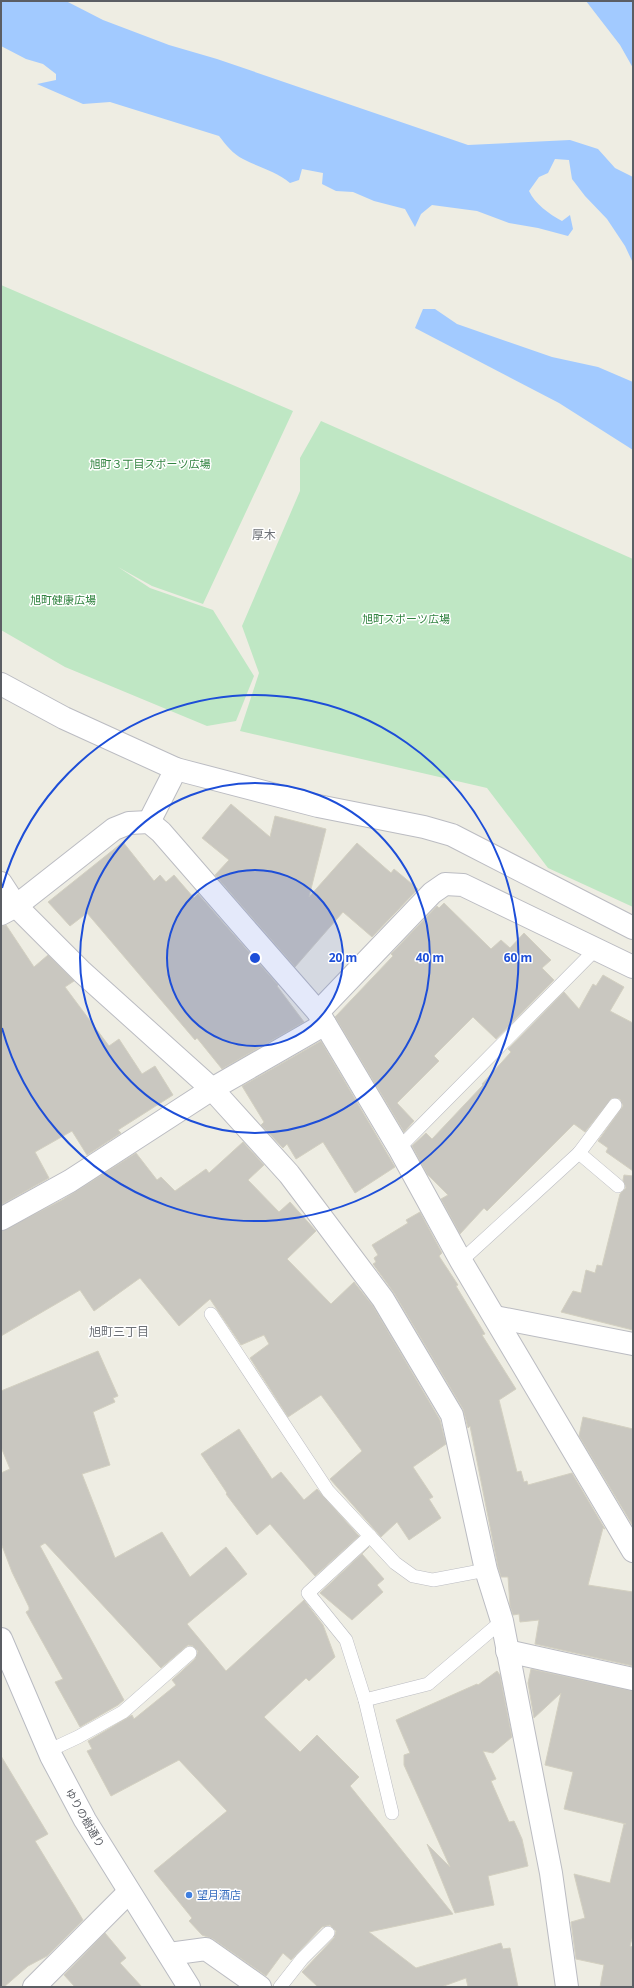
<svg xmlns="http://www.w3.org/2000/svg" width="634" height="1988" font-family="'Noto Sans','Noto Sans JP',sans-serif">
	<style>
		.green { fill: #bfe7c4 }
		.water { fill: #a2caff }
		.building { fill: #c9c7c0; stroke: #d3d0c1 }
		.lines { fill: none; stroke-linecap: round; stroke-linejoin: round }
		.service-casing { stroke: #bbbcc2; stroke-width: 14 }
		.minor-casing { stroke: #bbbcc2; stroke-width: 24 }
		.secondary-casing { stroke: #b9bbc2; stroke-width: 24 }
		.service { stroke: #fff; stroke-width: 13 }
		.minor { stroke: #fff; stroke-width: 22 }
		.secondary { stroke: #fff; stroke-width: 22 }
		.ring { fill: none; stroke: #1d4ed8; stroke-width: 2 }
		.shop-dot { fill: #3f7fe0; stroke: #fff; stroke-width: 1.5 }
		.labels { text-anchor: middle; stroke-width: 3; stroke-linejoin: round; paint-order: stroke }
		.park-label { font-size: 11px; fill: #328441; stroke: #fff }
		.street-label { font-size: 11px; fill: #5b5e64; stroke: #fff }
		.shop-label { font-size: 11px; fill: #366cbe; stroke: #fff; text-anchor: start }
		.neighbourhood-label { font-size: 12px; fill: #6c7076; stroke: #fff }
		.centre { fill: #1d4ed8; stroke: #fff; stroke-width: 2 }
		.ring-label { font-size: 12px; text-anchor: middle; font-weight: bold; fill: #1d4ed8; stroke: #fff; stroke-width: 3; stroke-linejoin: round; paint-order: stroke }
	</style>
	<rect width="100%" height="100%" fill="#eeede3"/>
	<g class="green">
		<polygon points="1,285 293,411 203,604 152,586 118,567 150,588 213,610 254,676 236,721 207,726 65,667 1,630"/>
		<polygon points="321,421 633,559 633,907 548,868 487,788 240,731 259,673 242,626 300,491 300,458"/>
	</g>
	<g class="water">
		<path d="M1,1H66L103,20L169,45L217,59L468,145L570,140L598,149L615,168L633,177V263L625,246L607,219L585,196L572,179L569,160L555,159L548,173L539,177L529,191C535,204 549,214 562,221L570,215L573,229L568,236L538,228L509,223L477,211L432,205L421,214L415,227L405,209L374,201L353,192L336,191L322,184L323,173L302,169L299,180L290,183C276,171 260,168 243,159C233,154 226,145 219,136L110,102L83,104L37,84L56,80V74L43,64L26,59L1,46Z"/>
		<polygon points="586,1 633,1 633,68 620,45"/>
		<polygon points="423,309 435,309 457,324 552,357 598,367 633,382 633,450 559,403 415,328"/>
	</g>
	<g class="building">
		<polygon points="231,804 270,837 275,816 326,829 309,897 357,843 391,873 394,869 418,889 372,937 343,912 295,967 215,875 229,860 202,838"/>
		<polygon points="123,842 154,881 160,875 166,882 174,875 194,898 198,894 278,985 277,986 304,1022 222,1069 197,1038 195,1040 87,913 70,926 48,902"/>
		<polygon points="444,903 491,949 501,940 510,948 524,933 551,960 542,968 554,980 496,1039 473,1017 434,1056 439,1061 397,1103 414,1121 404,1132 335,1017 393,956 391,954 437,906 439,908"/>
		<polygon points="6,925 34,967 48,955 74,981 65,987 109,1046 119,1039 142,1074 155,1066 173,1095 118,1130 121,1133 87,1155 72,1131 35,1152 49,1178 1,1205 1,926"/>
		<polygon points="603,975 624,987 610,1011 633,1023 633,1171 606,1152 608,1148 598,1141 623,1106 620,1099 612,1098 585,1132 574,1124 487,1211 484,1208 460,1234 441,1199 448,1195 427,1174 412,1146 426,1133 432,1139 483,1085 482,1084 511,1052 508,1049 564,992 579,1009 593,984 596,986"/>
		<polygon points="321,1041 395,1167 355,1193 323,1142 296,1159 287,1144 283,1148 261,1125 264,1122 242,1086"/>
		<polygon points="243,1142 264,1165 248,1180 279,1212 290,1202 316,1231 287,1259 331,1304 354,1282 373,1306 440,1420 446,1444 413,1467 433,1497 429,1499 441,1518 409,1540 397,1522 381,1537 330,1479 362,1451 327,1403 321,1395 288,1417 250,1358 269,1344 264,1335 241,1345 210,1299 179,1326 140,1278 94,1311 80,1290 1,1336 1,1231 62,1200 136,1153 157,1180 161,1177 175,1191 206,1169 209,1173"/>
		<polygon points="624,1175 633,1176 633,1330 561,1312 573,1291 581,1293 586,1270 595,1273 597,1265 602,1266 620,1194 626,1188 623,1180"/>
		<polygon points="420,1212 442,1253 439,1256 458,1285 456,1286 485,1334 482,1335 516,1389 499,1400 517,1472 521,1471 524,1482 527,1481 528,1485 572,1473 605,1529 603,1528 588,1585 633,1592 633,1666 535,1644 539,1620 520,1622 519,1614 513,1615 510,1606 508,1577 501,1577 498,1567 470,1426 468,1428 463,1409 394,1293 373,1264 376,1262 374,1258 378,1255 372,1245 408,1223 406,1220"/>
		<polygon points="98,1351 118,1396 113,1398 115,1402 93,1412 110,1465 82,1474 115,1558 162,1532 190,1577 226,1547 247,1574 187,1624 226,1671 304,1600 323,1625 335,1657 309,1681 306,1678 264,1717 300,1752 317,1735 359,1777 350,1786 453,1914 369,1932 416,1968 501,1943 503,1949 510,1948 518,1987 468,1987 466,1978 441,1987 318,1987 302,1972 334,1938 336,1931 330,1925 322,1927 291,1960 283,1953 266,1976 213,1939 202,1935 189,1921 192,1918 154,1871 227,1811 179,1760 111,1796 87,1751 92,1749 88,1741 132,1715 134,1719 176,1685 172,1680 195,1659 198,1651 193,1646 188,1645 161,1668 45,1543 40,1546 124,1700 118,1705 80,1727 55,1682 63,1679 26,1612 29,1610 29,1607 12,1572 1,1543 1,1473 10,1469 1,1447 1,1391"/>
		<polygon points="583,1417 633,1429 633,1526 579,1436"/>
		<polygon points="239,1429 272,1479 281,1472 304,1500 317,1489 359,1536 315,1576 270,1524 257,1535 226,1494 227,1493 201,1454"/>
		<polygon points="369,1547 362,1554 384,1579 377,1585 383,1592 352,1620 320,1593"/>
		<polygon points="531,1669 633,1691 633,1935 630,1946 633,1947 633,1987 600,1987 604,1965 576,1959 571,1922 585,1918 574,1874 610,1883 624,1824 626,1824 564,1809 573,1772 545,1765 561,1693 534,1718 528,1683"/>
		<polygon points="497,1671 500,1675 512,1737 493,1753 483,1751 496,1779 491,1781 509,1822 514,1821 522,1839 528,1866 488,1876 494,1905 455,1913 427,1844 450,1867 404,1765 404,1755 410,1753 396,1720 477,1684 478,1685"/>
		<polygon points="1,1756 48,1834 35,1841 83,1920 47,1956 28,1966 4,1987 1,1987"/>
		<polygon points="105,1933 126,1958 120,1963 142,1987 75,1987 64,1975"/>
	</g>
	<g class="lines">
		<defs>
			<g id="service">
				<polyline points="399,1148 596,949"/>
				<polyline points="579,1153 618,1186"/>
				<polyline points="461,1261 579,1153 615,1105"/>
				<polyline points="211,1314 328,1491 395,1563 413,1576 433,1580 486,1570"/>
				<polyline points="370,1536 308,1593 346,1640 365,1700 392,1813"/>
				<polyline points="365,1700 428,1684 502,1621"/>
				<polyline points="48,1751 78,1737 123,1712 190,1653"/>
				<polyline points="280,1987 302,1959 328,1933"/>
			</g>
			<g id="minor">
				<polyline points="1,684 64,718 176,769 318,806 424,827 452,835 633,928"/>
				<polyline points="149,822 176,769"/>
				<polyline points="1,883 16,906 82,972 212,1089 289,1174 383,1299 452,1415 486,1570 502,1621 551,1873 567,1987"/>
				<polyline points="1,914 16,906 114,829 129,823 149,822 161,832 318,1012 399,1148 461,1261 633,1551"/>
				<polyline points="318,1012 432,893 445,884 463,885 633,967"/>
				<polyline points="1,1219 70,1181 212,1089 325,1024"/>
				<polyline points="495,1317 633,1344"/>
				<polyline points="507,1651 633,1679"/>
				<polyline points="169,1954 206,1949 260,1987"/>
				<polyline points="34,1987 129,1892"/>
			</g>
			<polyline id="secondary" points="1,1639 51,1756 85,1820 189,1987"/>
		</defs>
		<use href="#service" class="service-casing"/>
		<use href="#minor" class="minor-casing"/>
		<use href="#secondary" class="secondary-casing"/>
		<use href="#service" class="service"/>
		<use href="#minor" class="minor"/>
		<use href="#secondary" class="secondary"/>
	</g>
	<circle cx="255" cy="958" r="88" fill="#1d4ed8" fill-opacity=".12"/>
	<g class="ring">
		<circle cx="255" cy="958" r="88"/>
		<circle cx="255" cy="958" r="175"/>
		<path d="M2 888A263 263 0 1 1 2 1028"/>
	</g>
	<circle class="shop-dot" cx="189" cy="1895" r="4"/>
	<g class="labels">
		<g class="park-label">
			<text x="150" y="468">旭町３丁目スポーツ広場</text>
			<text x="63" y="604">旭町健康広場</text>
			<text x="406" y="623">旭町スポーツ広場</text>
		</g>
		<g class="street-label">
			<text transform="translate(85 1818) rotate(60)" y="4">ゆりの樹通り</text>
		</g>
		<g class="shop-label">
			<text x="197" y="1899">望月酒店</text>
		</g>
		<g class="neighbourhood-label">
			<text x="264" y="539">厚木</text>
			<text x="119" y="1336">旭町三丁目</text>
		</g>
	</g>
	<circle cx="255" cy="958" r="6" class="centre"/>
	<g class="ring-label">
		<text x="343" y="962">20 m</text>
		<text x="430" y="962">40 m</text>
		<text x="518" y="962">60 m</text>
	</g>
	<rect width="634" height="1988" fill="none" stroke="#5b5e64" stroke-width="4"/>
</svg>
